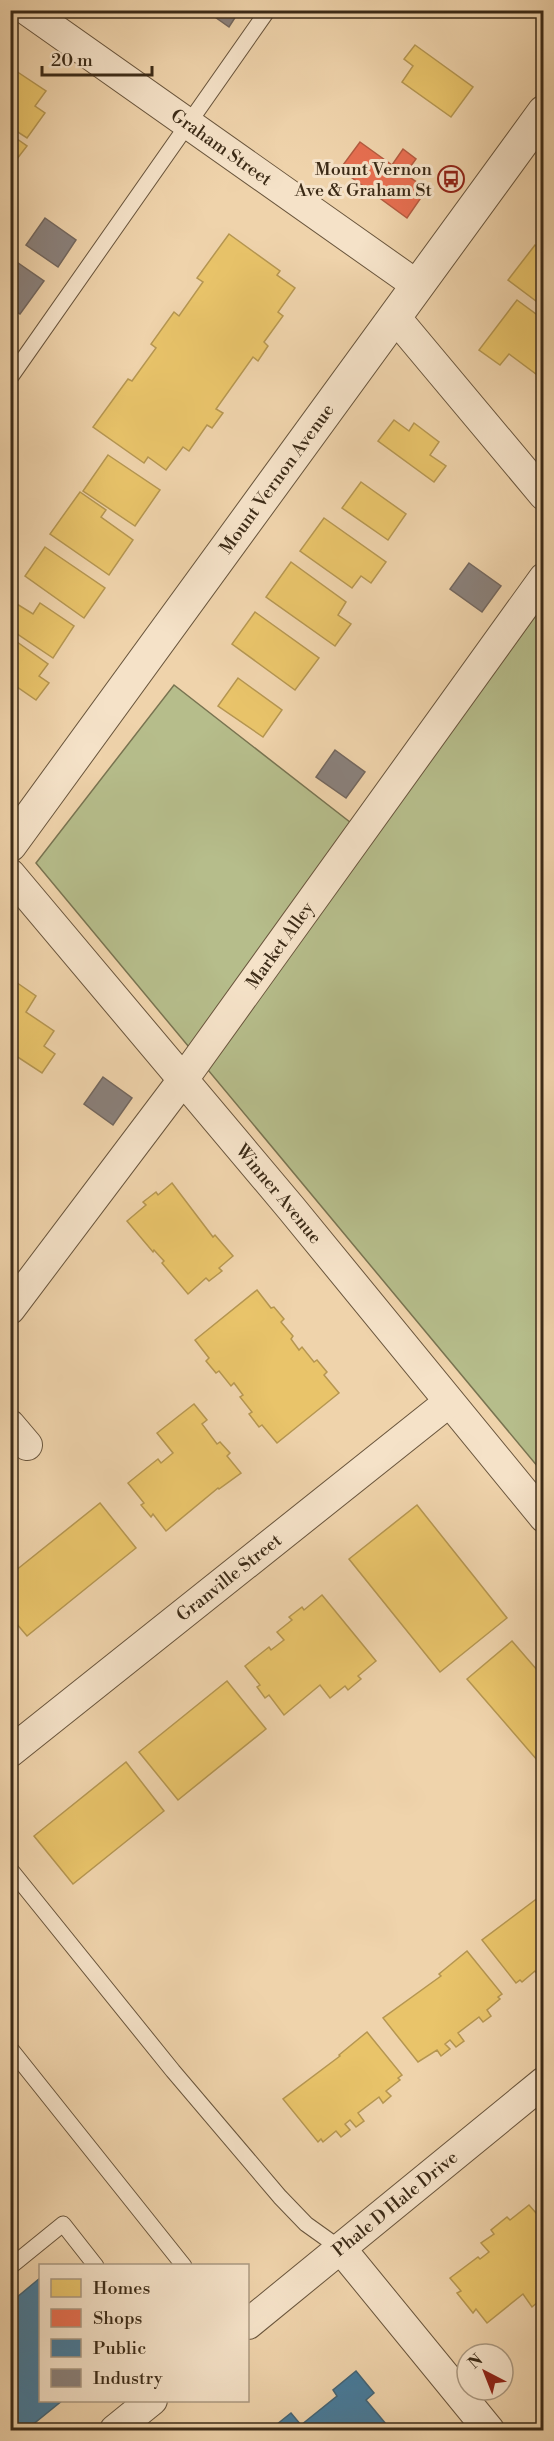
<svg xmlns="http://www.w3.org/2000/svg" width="554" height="2441" font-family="'Libre Bodoni',serif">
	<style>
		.green { fill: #b6bd8b; stroke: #797451; stroke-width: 1.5 }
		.homes { fill: #e9c46a; stroke: #b59651; stroke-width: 1.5 }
		.shops { fill: #e76f51; stroke: #b45b40; stroke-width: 1.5 }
		.public { fill: #457b9d; stroke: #426375; stroke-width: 1.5 }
		.industry { fill: #8a817c; stroke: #73675e; stroke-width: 1.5 }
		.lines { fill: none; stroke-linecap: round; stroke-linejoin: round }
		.service-casing { stroke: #69553c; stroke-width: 17 }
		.minor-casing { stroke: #69553c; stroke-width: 32 }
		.tertiary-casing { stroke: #69553c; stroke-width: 35 }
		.service { stroke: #f5e2c8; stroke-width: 15 }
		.minor { stroke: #f5e2c8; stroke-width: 30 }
		.tertiary { stroke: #f5e2c8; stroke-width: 33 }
		.labels { text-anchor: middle; stroke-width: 6; stroke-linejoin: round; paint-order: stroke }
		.street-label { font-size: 18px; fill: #3c2b17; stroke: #f5e2c8 }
		.poi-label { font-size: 18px; fill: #3c2b17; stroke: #f5e2c8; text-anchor: end }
	</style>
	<rect width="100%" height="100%" fill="#efd3ab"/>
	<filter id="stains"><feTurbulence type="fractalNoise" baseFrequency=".00333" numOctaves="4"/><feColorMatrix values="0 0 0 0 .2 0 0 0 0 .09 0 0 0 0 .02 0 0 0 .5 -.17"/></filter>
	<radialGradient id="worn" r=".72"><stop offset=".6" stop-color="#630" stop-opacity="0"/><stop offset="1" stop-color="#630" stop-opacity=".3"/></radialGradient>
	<polygon class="green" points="543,605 543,1473 36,863 174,685 373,840"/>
	<g class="homes">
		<polygon points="415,45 473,87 451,117 402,82 413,66 404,59"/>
		<polygon points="10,67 46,91 35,106 45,113 27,138 10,127"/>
		<polygon points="10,134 27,146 10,168"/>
		<polygon points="229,234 280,271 277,275 295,288 278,312 283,316 264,342 268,346 258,361 253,357 216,409 223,413 212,428 207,425 189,451 183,447 166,470 148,457 144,463 93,427 128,379 132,381 156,348 151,344 174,312 179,316 203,282 197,278"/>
		<polygon points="535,245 544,251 544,307 508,280"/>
		<polygon points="517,300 544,320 544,380 509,354 500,365 479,350"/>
		<polygon points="394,420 409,431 414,423 439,442 430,455 446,466 434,482 378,441"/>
		<polygon points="108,455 160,490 135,526 83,491"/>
		<polygon points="361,482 406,514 388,540 342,508"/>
		<polygon points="80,492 106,510 101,517 133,540 109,575 50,534"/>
		<polygon points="324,518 386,562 371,583 361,576 352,588 300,551"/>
		<polygon points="45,547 105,588 84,618 25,576"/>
		<polygon points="291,562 346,602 338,615 351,624 335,646 266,597"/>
		<polygon points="12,601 33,614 40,603 74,626 53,658 10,629 10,603"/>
		<polygon points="255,612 319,658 295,690 232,644"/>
		<polygon points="10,637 48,664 39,676 49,683 36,700 10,682"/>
		<polygon points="238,678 282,710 263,737 218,706"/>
		<polygon points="13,980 36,996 26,1012 54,1031 44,1046 55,1054 42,1073 10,1052 10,984"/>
		<polygon points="172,1183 213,1237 215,1235 233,1256 219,1268 222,1271 209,1281 206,1278 188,1294 162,1263 164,1261 154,1250 153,1252 127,1221 146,1205 143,1202 156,1192 158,1195"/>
		<polygon points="257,1290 271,1308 274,1307 284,1319 281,1322 293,1336 291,1339 299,1350 302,1347 314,1362 317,1360 327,1372 324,1375 339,1393 277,1443 262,1425 259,1427 249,1414 252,1412 240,1397 243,1395 234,1383 231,1386 219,1371 216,1373 206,1361 209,1358 195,1340"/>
		<polygon points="194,1404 207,1420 202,1424 217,1444 220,1442 230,1453 227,1456 241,1473 219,1489 218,1488 166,1531 153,1514 151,1517 141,1505 144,1503 128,1483 158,1459 161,1463 173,1453 157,1433"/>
		<polygon points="100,1503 136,1548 27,1636 10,1616 10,1575"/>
		<polygon points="417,1505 507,1618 440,1672 349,1559"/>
		<polygon points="322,1595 376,1661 358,1676 361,1679 348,1690 345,1686 330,1698 320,1685 284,1715 269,1695 265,1698 257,1687 260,1685 245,1666 269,1647 271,1650 284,1640 277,1632 292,1620 289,1617 302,1607 304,1610"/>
		<polygon points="512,1641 544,1678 544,1768 467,1679"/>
		<polygon points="227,1681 266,1729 178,1800 139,1752"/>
		<polygon points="126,1762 164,1811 73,1884 34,1836"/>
		<polygon points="544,1890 544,1974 540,1977 535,1971 522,1982 520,1980 516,1983 482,1940 539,1897 537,1895"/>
		<polygon points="467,1951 502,1994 498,1997 500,1999 487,2010 491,2016 483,2022 479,2017 458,2033 464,2041 456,2047 450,2040 445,2044 450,2049 441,2056 437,2050 418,2062 383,2018 441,1976 439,1974"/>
		<polygon points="367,2032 402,2075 398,2078 400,2080 386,2091 391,2096 383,2103 379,2097 358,2113 364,2121 356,2127 350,2120 345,2124 350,2130 341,2137 336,2131 323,2142 321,2139 318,2142 283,2099 340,2056 339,2055"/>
		<polygon points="529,2205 544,2222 544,2297 532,2307 523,2294 487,2323 476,2309 473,2313 457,2293 461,2291 450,2278 478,2257 480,2259 489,2252 481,2243 494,2234 491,2230 507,2217 510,2220"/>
	</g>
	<polygon class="shops" points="360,142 392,165 403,149 416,159 405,174 427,189 407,218 340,169"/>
	<g class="public">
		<polygon points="40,2278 40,2400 63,2400 26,2430 10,2430 10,2314 12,2312 10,2303"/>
		<polygon points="356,2371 374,2393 366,2400 391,2430 271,2429 291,2413 301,2425 337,2396 333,2390"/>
	</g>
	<g class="industry">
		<polygon points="205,10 240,10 229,27"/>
		<polygon points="45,218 76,240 58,267 26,245"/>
		<polygon points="11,258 44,281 20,314 10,308"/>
		<polygon points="469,563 501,586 482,612 450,589"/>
		<polygon points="335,750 365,772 346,798 316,777"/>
		<polygon points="103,1077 132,1098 113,1125 84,1104"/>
	</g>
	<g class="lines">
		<defs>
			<g id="service">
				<polyline points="10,378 268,10"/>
				<polyline points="10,1869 173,2071 280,2197 306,2224 341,2249"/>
				<polyline points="10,2048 184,2266"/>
				<polyline points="10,2267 63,2224 96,2266"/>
			</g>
			<g id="minor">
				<path id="s1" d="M27,10L418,286"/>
				<polyline points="395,317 544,495"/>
				<path id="s2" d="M10,874L291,1208L544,1517"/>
				<path id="s3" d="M10,1309L182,1081L544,578"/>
				<polyline points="10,1425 27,1445"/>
				<path id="s4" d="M10,1752L449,1402"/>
				<polyline points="341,2249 489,2430"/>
				<path id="s5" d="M248,2324L544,2082"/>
				<polyline points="115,2430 152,2400"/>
			</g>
			<g id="tertiary">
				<path id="s6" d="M10,845L544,112"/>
			</g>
		</defs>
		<use href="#service" class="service-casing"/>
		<use href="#minor" class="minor-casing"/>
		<use href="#tertiary" class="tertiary-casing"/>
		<use href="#service" class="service"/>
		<use href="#minor" class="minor"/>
		<use href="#tertiary" class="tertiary"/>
	</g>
	<defs>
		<symbol id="bus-ring" viewBox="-11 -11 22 22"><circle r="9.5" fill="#f5e2c8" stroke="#8f2418" stroke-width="1.5"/><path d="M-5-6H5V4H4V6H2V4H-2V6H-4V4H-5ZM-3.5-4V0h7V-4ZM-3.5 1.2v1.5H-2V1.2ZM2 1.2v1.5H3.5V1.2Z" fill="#8f2418"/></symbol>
	</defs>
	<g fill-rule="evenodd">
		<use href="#bus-ring" x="436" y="164" width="30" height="30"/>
	</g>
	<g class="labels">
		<g class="street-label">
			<text dy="6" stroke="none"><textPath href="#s1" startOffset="238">Graham Street</textPath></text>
			<text dy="6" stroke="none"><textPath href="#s6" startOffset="453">Mount Vernon Avenue</textPath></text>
			<text dy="6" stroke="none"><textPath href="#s3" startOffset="453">Market Alley</textPath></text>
			<text dy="6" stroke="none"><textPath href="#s2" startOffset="418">Winner Avenue</textPath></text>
			<text dy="6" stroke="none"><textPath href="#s4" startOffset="280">Granville Street</textPath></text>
			<text dy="6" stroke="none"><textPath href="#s5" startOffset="190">Phale D Hale Drive</textPath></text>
		</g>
		<g class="poi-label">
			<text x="432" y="175">Mount Vernon<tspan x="432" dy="21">Ave &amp; Graham St</tspan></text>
		</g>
	</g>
	<rect width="554" height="2441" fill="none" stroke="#efd3ab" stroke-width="36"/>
	<rect x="12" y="12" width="530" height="2417" fill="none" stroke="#3c2b17" stroke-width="3"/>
	<rect x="18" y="18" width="518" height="2405" fill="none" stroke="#3c2b17" stroke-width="1.5"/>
	<rect x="39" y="2264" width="210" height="138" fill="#f5e2c8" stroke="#ab9981" stroke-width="1.5"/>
	<rect x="51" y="2279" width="30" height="18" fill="#e9c46a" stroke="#ab9981" stroke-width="1.5"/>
	<text x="93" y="2294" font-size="18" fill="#3c2b17">Homes</text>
	<rect x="51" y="2309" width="30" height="18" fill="#e76f51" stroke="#ab9981" stroke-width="1.5"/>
	<text x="93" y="2324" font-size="18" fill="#3c2b17">Shops</text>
	<rect x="51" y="2339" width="30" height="18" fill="#457b9d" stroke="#ab9981" stroke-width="1.5"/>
	<text x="93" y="2354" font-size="18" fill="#3c2b17">Public</text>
	<rect x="51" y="2369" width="30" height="18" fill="#8a817c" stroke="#ab9981" stroke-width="1.5"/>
	<text x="93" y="2384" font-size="18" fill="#3c2b17">Industry</text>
	<g transform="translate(485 2372) rotate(318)"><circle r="28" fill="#f5e2c8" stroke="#ab9981" stroke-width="1.5"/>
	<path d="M0-4.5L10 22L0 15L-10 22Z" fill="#8f2418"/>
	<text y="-9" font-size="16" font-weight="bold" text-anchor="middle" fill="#3c2b17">N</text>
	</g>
	<path d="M42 66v9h110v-9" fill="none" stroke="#3c2b17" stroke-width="3"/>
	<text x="51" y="66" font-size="18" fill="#3c2b17" stroke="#f5e2c8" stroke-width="4.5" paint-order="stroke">20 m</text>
	<rect width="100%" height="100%" filter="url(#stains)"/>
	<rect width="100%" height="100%" fill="url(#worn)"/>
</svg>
